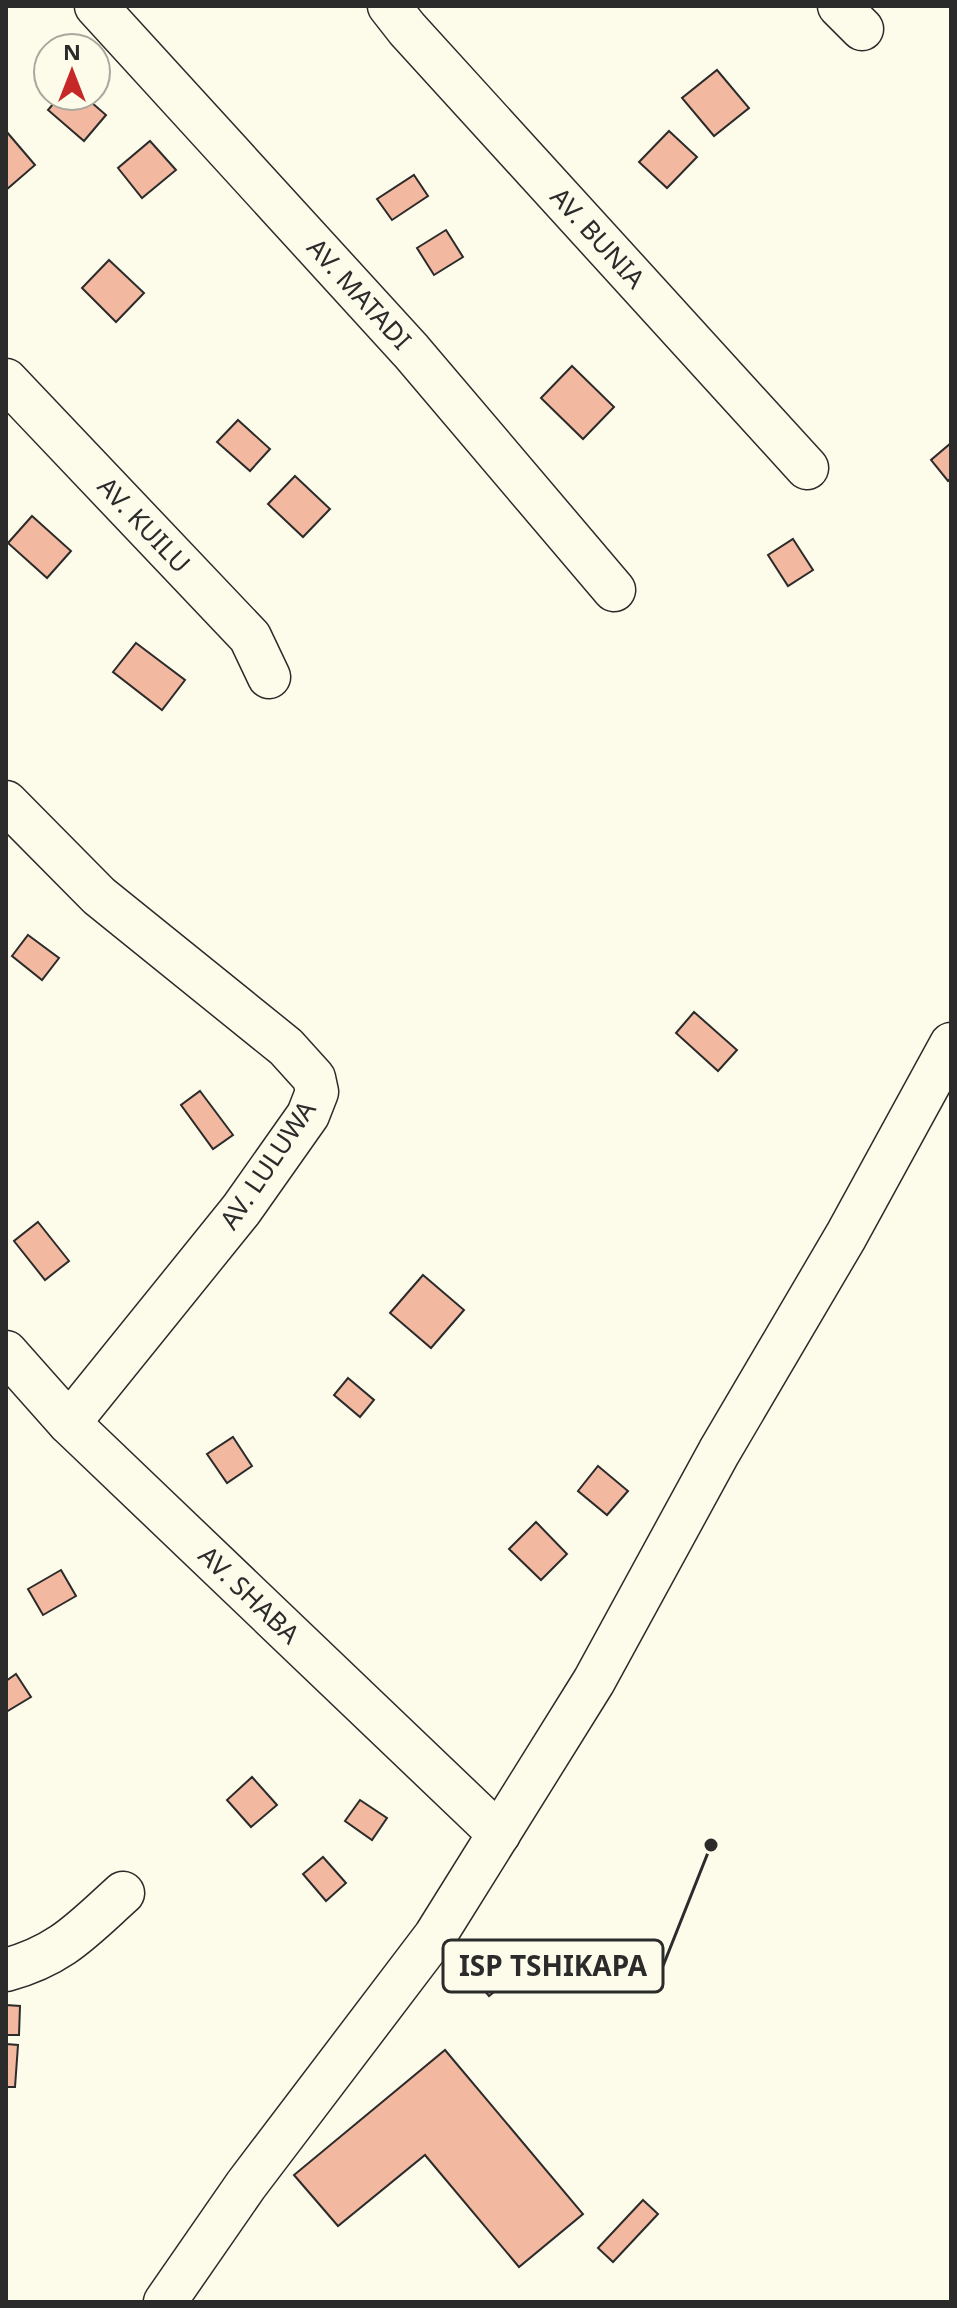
<svg xmlns="http://www.w3.org/2000/svg" width="957" height="2308" font-family="'Noto Sans',sans-serif">
	<style>
		.building { fill: #f2b8a0; stroke: #2b2b2b; stroke-width: 2 }
		.lines { fill: none; stroke-linecap: round; stroke-linejoin: round }
		.minor-casing { stroke: #2b2b2b; stroke-width: 45 }
		.minor { stroke: #fdfbea; stroke-width: 42 }
		.labels { text-anchor: middle; stroke-width: 6; stroke-linejoin: round; paint-order: stroke }
		.street-label { font-size: 26px; fill: #2b2b2b; stroke: #fdfbea }
		.leader { fill: none; stroke: #2b2b2b; stroke-width: 3 }
		.callout-dot { fill: #2b2b2b; stroke: #fdfbea; stroke-width: 3 }
		.callout { fill: #fdfbea; stroke: #2b2b2b; stroke-width: 3 }
		.callout-label { font-size: 28px; text-anchor: middle; font-weight: bold; fill: #2b2b2b }
	</style>
	<rect width="100%" height="100%" fill="#fdfbea"/>
	<g class="building">
		<polygon points="717,70 749,108 714,136 682,98"/>
		<polygon points="60,96 84,96 106,115 84,141 48,110"/>
		<polygon points="6,131 35,165 6,190"/>
		<polygon points="669,131 697,157 667,188 639,162"/>
		<polygon points="150,141 176,170 142,198 118,168"/>
		<polygon points="414,175 428,196 392,220 377,199"/>
		<polygon points="446,230 463,257 434,275 417,248"/>
		<polygon points="109,260 144,293 116,322 82,288"/>
		<polygon points="572,366 614,407 583,439 541,398"/>
		<polygon points="238,420 270,449 250,471 217,442"/>
		<polygon points="951,443 951,478 948,481 931,460"/>
		<polygon points="295,476 330,509 303,537 268,504"/>
		<polygon points="32,516 71,551 47,578 8,543"/>
		<polygon points="793,539 813,570 788,586 768,555"/>
		<polygon points="136,643 185,680 162,710 113,672"/>
		<polygon points="28,935 59,958 42,980 12,956"/>
		<polygon points="694,1012 737,1050 718,1071 676,1033"/>
		<polygon points="200,1091 233,1135 213,1149 181,1105"/>
		<polygon points="38,1222 69,1261 45,1280 14,1241"/>
		<polygon points="423,1275 464,1310 431,1348 390,1313"/>
		<polygon points="348,1378 374,1400 360,1417 334,1395"/>
		<polygon points="233,1437 252,1466 227,1483 207,1454"/>
		<polygon points="598,1466 628,1491 607,1515 578,1491"/>
		<polygon points="536,1522 567,1554 541,1580 509,1549"/>
		<polygon points="61,1570 76,1596 43,1615 28,1589"/>
		<polygon points="16,1674 31,1697 6,1712 6,1681"/>
		<polygon points="252,1777 277,1805 251,1827 227,1800"/>
		<polygon points="360,1800 387,1818 372,1840 345,1821"/>
		<polygon points="323,1857 346,1883 326,1901 303,1874"/>
		<polygon points="496,1949 517,1973 489,1996 469,1972"/>
		<polygon points="6,2005 20,2006 19,2035 6,2035"/>
		<polygon points="6,2044 18,2045 15,2087 6,2087"/>
		<polygon points="445,2050 583,2214 519,2267 425,2155 338,2226 294,2175"/>
		<polygon points="643,2200 658,2214 613,2262 598,2248"/>
	</g>
	<g class="lines">
		<defs>
			<g id="minor">
				<path id="s1" d="M96,6L411,351L614,590"/>
				<path id="s2" d="M389,6L407,29L807,468"/>
				<polyline points="839,6 862,29"/>
				<path id="s3" d="M6,380L250,637L269,677"/>
				<polyline points="6,802 99,896 286,1047 314,1078 317,1092 308,1115 241,1210 69,1423"/>
				<path id="s4" d="M6,1352L69,1423L499,1834"/>
				<path d="M6,1970C61,1955 82,1930 123,1893"/>
				<polyline points="165,2302 246,2185 435,1936 594,1681 719,1452 846,1236 951,1044"/>
			</g>
		</defs>
		<use href="#minor" class="minor-casing"/>
		<use href="#minor" class="minor"/>
	</g>
	<g class="labels">
		<g class="street-label">
			<text dy="9" stroke="none"><textPath href="#s2" startOffset="312">AV. BUNIA</textPath></text>
			<text dy="9" stroke="none"><textPath href="#s1" startOffset="390">AV. MATADI</textPath></text>
			<text dy="9" stroke="none"><textPath href="#s3" startOffset="200">AV. KUILU</textPath></text>
			<text transform="translate(268 1165) rotate(-56)" y="9">AV. LULUWA</text>
			<text dy="9" stroke="none"><textPath href="#s4" startOffset="344">AV. SHABA</textPath></text>
		</g>
	</g>
	<path class="leader" d="M711 1845L663 1966"/>
	<circle class="callout-dot" cx="711" cy="1845" r="8"/>
	<rect class="callout" x="443" y="1940" width="220" height="52" rx="8"/>
	<g class="callout-label">
		<text x="553" y="1976">ISP TSHIKAPA</text>
	</g>
	<rect width="957" height="2308" fill="none" stroke="#2b2b2b" stroke-width="16"/>
	<g transform="translate(72 72)"><circle r="38" fill="#fdfbea" stroke="#a9a89e" stroke-width="2"/>
	<path d="M0-6L14 30L0 20L-14 30Z" fill="#c62828"/>
	<text y="-12" font-size="22" font-weight="bold" text-anchor="middle" fill="#2b2b2b">N</text>
	</g>
</svg>
